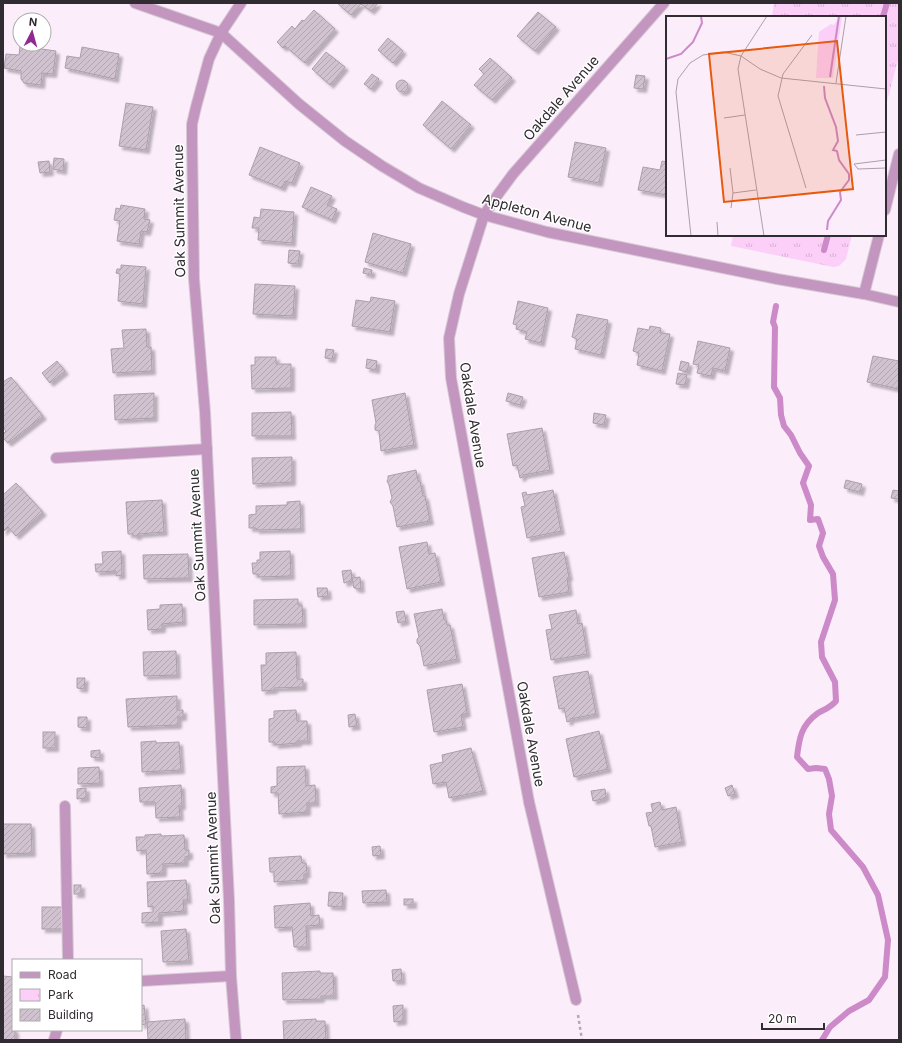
<svg xmlns="http://www.w3.org/2000/svg" width="902" height="1043" font-family="Inter,sans-serif">
	<style>
		.park { fill: url(#park-tufts) }
		.lines { fill: none; stroke-linecap: round; stroke-linejoin: round }
		.stream { stroke: #cc8ac9; stroke-width: 6 }
		.building { fill: url(#building-hatch); stroke: #ac9eab; filter: url(#shadow) }
		.lane-casing { stroke: #d7cad6; stroke-width: 12 }
		.street-casing { stroke: #d7cad6; stroke-width: 12 }
		.path { stroke: #b4a9b3; stroke-width: 2.5; stroke-dasharray: 3 3; stroke-linecap: butt }
		.lane { stroke: #c396c0; stroke-width: 10 }
		.street { stroke: #c396c0; stroke-width: 10 }
		.labels { text-anchor: middle; stroke-width: 3; stroke-linejoin: round; paint-order: stroke }
		.street-label { font-size: 14px; fill: #312c31; stroke: #fff }
		.inset-river { fill: none; stroke: #cc8ac9; stroke-width: 2 }
		.inset-road { fill: none; stroke: #aaa0aa; stroke-width: 1 }
		.view { fill: #e8590c; fill-opacity: 0.15; stroke: #e8590c; stroke-width: 2 }
		.inset-edge { fill: none; stroke: #312c31; stroke-width: 2 }
	</style>
	<defs>
		<pattern id="park-tufts" width="24" height="20" patternUnits="userSpaceOnUse"><rect width="24" height="20" fill="#fccff9"/><path d="M3 7l-1-3M5 7V3M7 7l1-3M15 17l-1-3M17 17v-4M19 17l1-3" fill="none" stroke="#d8b2d6"/></pattern>
		<pattern id="building-hatch" width="6" height="6" patternUnits="userSpaceOnUse"><rect width="6" height="6" fill="#d0c2cf"/><path d="M-1 1l2-2M0 6l6-6M5 7l2-2" fill="none" stroke="#b3a7b2"/></pattern>
		<filter id="shadow"><feDropShadow dx="3.5" dy="3.5" stdDeviation="1" flood-color="#0004"/></filter>
	</defs>
	<rect width="100%" height="100%" fill="#fbedfa"/>
	<g class="park">
		<polygon points="774,3 899,3 899,56 885,109 885,17 772,17"/>
		<polygon points="733,235 852,235 846,259 839,266 833,267 731,246"/>
	</g>
	<g class="lines">
		<g class="stream">
			<polyline points="883,17 887,3"/>
			<polyline points="824,250 828,235"/>
			<path d="M776,306L773,322L775,327L774,387L780,398L781,415L784,426L791,435L800,453L809,466L803,483L811,505L810,520L818,519L823,533L819,546L823,557L833,574L835,600L821,642L822,657L835,682L836,701C830,708 825,709 818,713C801,725 799,739 797,757L808,769L816,768L825,769L829,779L832,796L829,814L831,830L863,867L878,895L888,940L885,977L869,1000L849,1011L830,1027L822,1040"/>
		</g>
	</g>
	<g class="building">
		<polygon points="337,3 378,3 371,11 361,4 351,15"/>
		<polygon points="314,10 335,29 305,63 285,46 283,48 277,42 292,26 295,29 302,20 304,21"/>
		<polygon points="538,12 556,27 535,51 517,36"/>
		<polygon points="388,38 403,51 393,63 378,50"/>
		<polygon points="20,46 56,51 53,74 42,73 41,85 24,83 21,79 21,71 4,68 6,54 19,55"/>
		<polygon points="82,47 119,54 115,79 65,68 67,56 80,58"/>
		<polygon points="326,52 345,67 330,85 312,69"/>
		<polygon points="490,58 512,78 492,100 474,85 484,74 479,69"/>
		<polygon points="372,74 379,79 371,89 364,84"/>
		<polygon points="636,75 645,76 643,89 634,88"/>
		<circle cx="402" cy="86" r="6"/>
		<polygon points="442,101 471,125 451,149 423,125"/>
		<polygon points="126,103 153,107 146,150 119,146"/>
		<polygon points="575,142 606,148 599,183 568,177"/>
		<polygon points="260,147 300,163 292,183 285,181 282,188 249,175"/>
		<polygon points="54,158 64,159 63,171 53,169"/>
		<polygon points="49,161 50,172 40,173 38,162"/>
		<polygon points="662,161 667,162 667,195 638,190 643,167 660,170"/>
		<polygon points="311,187 332,196 327,205 337,209 332,220 302,207"/>
		<polygon points="121,205 145,209 144,219 150,220 147,232 141,231 139,244 117,241 120,221 114,220 116,208 120,209"/>
		<polygon points="261,209 294,212 292,243 258,240 259,228 252,228 254,217 260,218"/>
		<polygon points="373,233 411,244 403,273 365,262"/>
		<polygon points="289,250 300,251 298,264 288,263"/>
		<polygon points="121,265 146,267 143,304 118,301 120,274 116,273 117,269 121,269"/>
		<polygon points="364,268 372,270 371,275 363,273"/>
		<polygon points="255,284 295,286 293,316 253,314"/>
		<polygon points="371,297 395,301 390,332 352,326 356,300 370,302"/>
		<polygon points="518,301 548,308 541,343 525,339 527,332 516,329 517,325 513,324"/>
		<polygon points="577,314 608,320 601,355 575,349 577,339 572,337"/>
		<polygon points="650,326 661,328 660,333 670,334 662,371 637,365 639,353 633,351 638,328 649,330"/>
		<polygon points="146,329 147,347 151,347 152,371 113,373 111,349 124,348 122,330"/>
		<polygon points="698,341 730,348 725,371 713,368 711,376 697,373 699,365 693,364"/>
		<polygon points="326,349 334,350 332,359 325,358"/>
		<polygon points="873,356 899,361 899,389 867,382"/>
		<polygon points="255,357 276,357 276,364 291,364 291,388 252,389 251,365 255,365"/>
		<polygon points="367,359 377,361 376,370 366,368"/>
		<polygon points="57,361 65,371 50,383 42,373"/>
		<polygon points="681,361 689,363 687,372 679,370"/>
		<polygon points="678,373 687,375 685,385 676,384"/>
		<polygon points="11,377 43,416 8,443 3,438 3,434 6,431 3,427 3,382 9,378 10,378"/>
		<polygon points="154,393 154,418 115,420 114,395"/>
		<polygon points="405,393 414,445 381,451 379,431 375,430 375,425 376,423 372,400"/>
		<polygon points="508,393 523,397 520,405 506,401"/>
		<polygon points="291,412 292,436 252,436 252,413"/>
		<polygon points="594,413 606,415 604,425 593,423"/>
		<polygon points="542,428 550,470 523,475 523,477 520,478 517,465 513,466 507,434"/>
		<polygon points="292,457 292,482 253,484 252,458"/>
		<polygon points="416,470 418,481 420,481 423,496 425,496 430,521 397,527 393,506 390,502 392,498 389,485 387,481 388,479 388,476"/>
		<polygon points="846,480 862,484 860,492 844,488"/>
		<polygon points="16,483 43,512 16,536 8,527 3,532 3,495"/>
		<polygon points="553,490 561,531 527,538 521,507 525,506 522,493 526,492 527,495"/>
		<polygon points="893,490 899,491 899,499 891,498"/>
		<polygon points="162,500 164,532 138,534 138,536 134,536 133,534 128,534 126,502"/>
		<polygon points="300,501 301,529 256,530 256,528 249,528 249,515 256,514 256,506 287,505 287,502"/>
		<polygon points="427,542 429,554 435,553 441,582 407,589 399,547"/>
		<polygon points="121,551 122,575 116,576 116,571 96,572 95,564 103,564 102,552"/>
		<polygon points="290,551 291,576 258,577 258,574 253,574 252,563 257,563 257,560 260,560 260,552"/>
		<polygon points="564,552 569,577 567,578 569,592 539,597 532,558"/>
		<polygon points="188,554 189,578 144,579 143,555"/>
		<polygon points="351,570 352,581 344,583 342,571"/>
		<polygon points="360,577 361,589 356,589 356,588 354,588 352,578"/>
		<polygon points="317,588 327,588 328,596 318,597"/>
		<polygon points="298,599 298,605 302,605 303,624 254,625 254,600"/>
		<polygon points="182,604 183,622 162,624 162,629 148,630 147,610 160,609 160,605"/>
		<polygon points="442,609 444,620 446,620 447,625 450,625 457,659 424,666 420,646 417,643 417,639 419,637 414,614"/>
		<polygon points="576,610 578,624 582,623 587,654 551,660 546,630 552,629 549,615"/>
		<polygon points="404,611 406,621 398,623 396,612"/>
		<polygon points="176,651 177,675 144,676 143,652"/>
		<polygon points="296,652 297,679 303,679 303,687 274,688 274,690 262,691 261,665 266,665 266,653"/>
		<polygon points="588,671 596,714 570,719 570,721 567,722 564,708 559,709 553,677"/>
		<polygon points="77,678 85,678 84,689 77,688"/>
		<polygon points="462,684 467,713 461,715 463,727 434,732 427,690"/>
		<polygon points="177,696 177,710 183,710 183,717 178,717 178,725 128,727 126,699"/>
		<polygon points="296,710 297,721 307,721 308,741 298,741 298,743 275,745 275,742 269,742 269,719 274,718 274,711"/>
		<polygon points="355,714 357,726 349,727 348,715"/>
		<polygon points="78,717 87,717 87,728 78,727"/>
		<polygon points="599,731 608,769 574,777 566,739"/>
		<rect x="43" y="732" width="12" height="16"/>
		<polygon points="156,741 156,743 179,742 181,770 142,772 141,742"/>
		<polygon points="471,748 483,791 449,798 446,782 433,784 430,765 443,762 442,755"/>
		<polygon points="100,750 100,758 91,757 91,751"/>
		<polygon points="305,766 306,786 315,785 316,803 307,803 307,812 279,814 278,793 271,793 271,787 277,786 277,767"/>
		<polygon points="99,767 100,783 78,784 78,768"/>
		<polygon points="181,785 182,806 179,806 180,817 156,818 155,802 140,802 139,788"/>
		<polygon points="732,785 735,794 728,796 725,788"/>
		<polygon points="86,788 86,798 77,799 77,789"/>
		<polygon points="605,789 606,797 603,798 603,799 593,801 591,791"/>
		<polygon points="660,802 662,810 676,807 682,842 655,847 651,826 649,826 646,813 653,812 651,804"/>
		<polygon points="3,824 31,824 32,853 3,854"/>
		<polygon points="161,834 161,836 184,835 185,850 189,850 189,856 185,857 185,863 163,864 163,873 147,874 146,850 137,851 136,837 145,837 145,835"/>
		<polygon points="380,846 381,855 373,856 372,847"/>
		<polygon points="301,856 302,863 306,863 307,874 304,874 304,880 274,882 274,872 270,872 269,858"/>
		<polygon points="186,880 188,900 183,900 184,911 159,913 159,922 142,923 142,913 153,912 153,906 148,907 147,882"/>
		<rect x="74" y="885" width="7" height="9"/>
		<polygon points="386,890 387,902 363,903 362,891"/>
		<polygon points="329,892 343,893 342,907 328,906"/>
		<rect x="404" y="899" width="9" height="6"/>
		<polygon points="310,903 311,916 319,915 320,925 306,926 307,947 294,947 292,927 275,928 274,906"/>
		<rect x="42" y="907" width="21" height="22"/>
		<polygon points="186,929 189,961 163,962 161,931"/>
		<polygon points="401,969 402,981 393,981 392,970"/>
		<polygon points="320,971 320,973 333,973 334,996 321,996 321,999 283,1000 282,973"/>
		<polygon points="3,976 13,977 13,1030 15,1030 15,1040 3,1040"/>
		<polygon points="144,1005 146,1024 141,1025 141,1006"/>
		<polygon points="403,1005 403,1021 394,1022 393,1006"/>
		<polygon points="185,1019 186,1040 148,1040 147,1022"/>
		<polygon points="316,1019 316,1021 325,1021 326,1040 284,1040 283,1021"/>
	</g>
	<g class="lines">
		<defs>
			<g id="lane">
				<polyline points="56,458 207,449"/>
				<polyline points="529,802 576,1000"/>
				<polyline points="65,806 68,960"/>
				<polyline points="141,981 231,976"/>
				<polyline points="54,1040 57,1030"/>
			</g>
			<g id="street">
				<polyline points="135,3 221,33 299,104 345,141 382,166 419,188 463,207 484,215 547,232 777,279 864,294 899,302"/>
				<polyline points="885,210 899,154"/>
				<polyline points="864,294 879,235"/>
				<polyline points="529,802 451,378 449,338 459,294 484,215 499,193 513,174 664,3"/>
				<polyline points="236,1040 231,976 229,900 205,412 194,279 192,139 192,124 196,107 209,59 221,33 241,3"/>
			</g>
		</defs>
		<use href="#lane" class="lane-casing"/>
		<use href="#street" class="street-casing"/>
		<polyline class="path" points="578,1015 582,1040"/>
		<use href="#lane" class="lane"/>
		<use href="#street" class="street"/>
	</g>
	<g class="labels">
		<g class="street-label">
			<text transform="translate(561 98) rotate(-49)" y="5">Oakdale Avenue</text>
			<text transform="translate(179 211) rotate(-91)" y="5">Oak Summit Avenue</text>
			<text transform="translate(537 213) rotate(15)" y="5">Appleton Avenue</text>
			<text transform="translate(473 415) rotate(81)" y="5">Oakdale Avenue</text>
			<text transform="translate(197 535) rotate(-93)" y="5">Oak Summit Avenue</text>
			<text transform="translate(531 734) rotate(80)" y="5">Oakdale Avenue</text>
			<text transform="translate(213 858) rotate(-92)" y="5">Oak Summit Avenue</text>
		</g>
	</g>
	<g transform="translate(666 16)">
		<rect width="220" height="220" fill="#fbedfa"/>
		<path d="M174,0H176L167,62H150L153,16L165,8L168,9Z" fill="#fccff9"/>
		<path class="inset-river" d="M0,43L15,38L27,26L36,7L35,0M164,61L173,0M158,70L159,82L170,111L172,125L167,134L171,135L173,144L183,158V164L174,176L175,184L162,205L161,214"/>
		<path class="inset-road" d="M170,67L180,0M58,102L79,99M190,119L220,116M220,144L188,148L192,153L220,152M64,152L67,177M140,172L112,80L117,58L146,19M65,192L67,177L90,174M51,206L52,220M25,220L10,76L12,63L24,47L37,39L57,36L75,40L94,53L115,62L220,73M98,220L72,53L75,40L101,0"/>
		<path class="view" d="M171,25L187,173L58,186L43,38Z"/>
		<rect width="220" height="220" class="inset-edge"/>
	</g>
	<rect width="902" height="1043" fill="none" stroke="#312c31" stroke-width="8"/>
	<rect x="12" y="959" width="130" height="72" fill="#ffffff" stroke="#adabad"/>
	<rect x="20" y="972" width="20" height="6" fill="#c396c0" stroke="#adabad"/>
	<text x="48" y="979" font-size="12" fill="#312c31">Road</text>
	<rect x="20" y="989" width="20" height="12" fill="url(#park-tufts)" stroke="#adabad"/>
	<text x="48" y="999" font-size="12" fill="#312c31">Park</text>
	<rect x="20" y="1009" width="20" height="12" fill="url(#building-hatch)" stroke="#adabad"/>
	<text x="48" y="1019" font-size="12" fill="#312c31">Building</text>
	<g transform="translate(32 32) rotate(6)"><circle r="19" fill="#ffffff" stroke="#adabad"/>
	<path d="M0-3L7 15L0 10L-7 15Z" fill="#902a90"/>
	<text y="-6" font-size="11" font-weight="bold" text-anchor="middle" fill="#312c31">N</text>
	</g>
	<path d="M762 1023v6h62v-6" fill="none" stroke="#312c31" stroke-width="2"/>
	<text x="768" y="1023" font-size="12" fill="#312c31" stroke="#ffffff" stroke-width="3" paint-order="stroke">20 m</text>
</svg>
